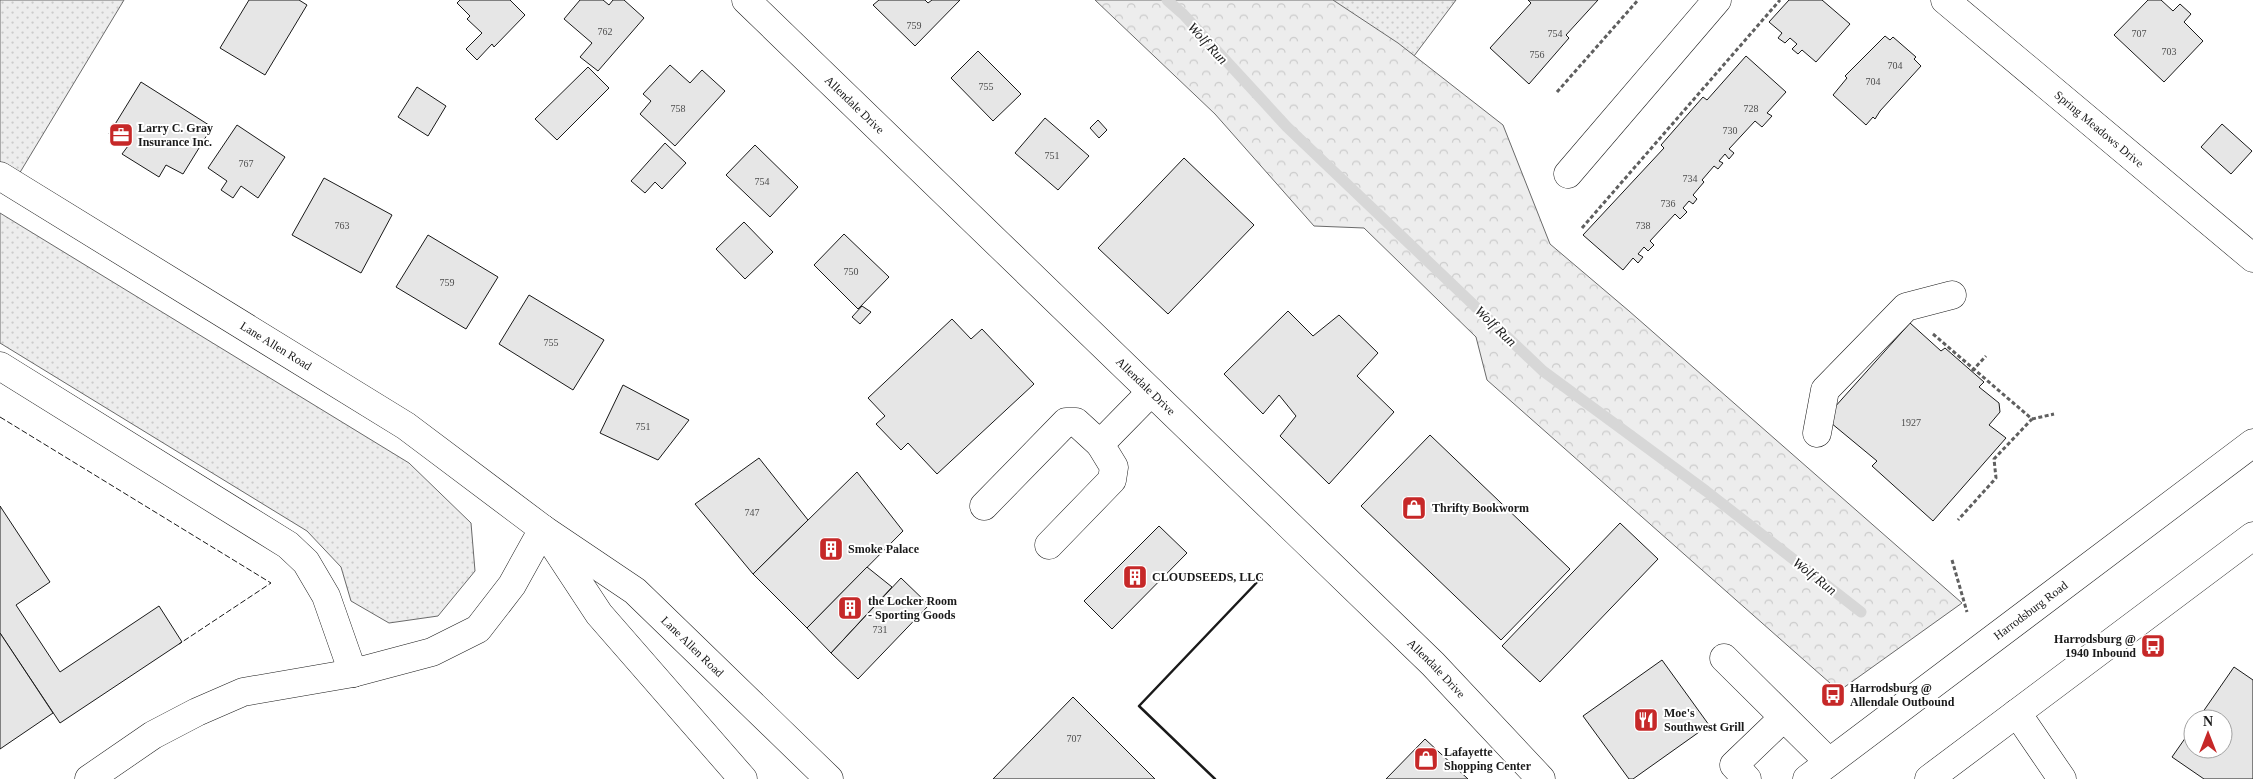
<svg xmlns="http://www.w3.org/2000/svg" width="2253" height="779" font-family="Georgia,serif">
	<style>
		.grass { fill: url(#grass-dots); stroke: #6a6a6a }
		.forest { fill: url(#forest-crowns); stroke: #6a6a6a }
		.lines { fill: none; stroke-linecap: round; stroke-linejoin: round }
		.stream { stroke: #d7d7d7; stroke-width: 11 }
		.building { fill: #e6e6e6; stroke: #1a1a1a }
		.minor-casing { stroke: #1a1a1a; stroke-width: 29 }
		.major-casing { stroke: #1a1a1a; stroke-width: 29 }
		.path { stroke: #5f5f5f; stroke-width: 3; stroke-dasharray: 4 2.5; stroke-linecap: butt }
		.minor { stroke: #fff; stroke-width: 28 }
		.major { stroke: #fff; stroke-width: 28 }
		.fence { stroke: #1a1a1a; stroke-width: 1; stroke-dasharray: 6 2.5; stroke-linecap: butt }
		.wall { stroke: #1a1a1a; stroke-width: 2.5 }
		.labels { text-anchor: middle; stroke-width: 4; stroke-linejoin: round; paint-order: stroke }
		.number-label { font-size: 10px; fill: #4d4d4d }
		.street-label { font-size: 12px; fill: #1a1a1a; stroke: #fff }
		.poi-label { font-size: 12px; font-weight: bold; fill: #1a1a1a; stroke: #fff; text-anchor: start }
		.water-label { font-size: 14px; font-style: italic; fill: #1a1a1a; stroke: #fff }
	</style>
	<defs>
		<pattern id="grass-dots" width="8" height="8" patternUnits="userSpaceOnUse" patternTransform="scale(1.25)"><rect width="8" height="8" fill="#ededed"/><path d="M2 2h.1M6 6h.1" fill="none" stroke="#cbcbcb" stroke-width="1.8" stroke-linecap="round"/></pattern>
		<pattern id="forest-crowns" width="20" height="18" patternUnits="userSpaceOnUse" patternTransform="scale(1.25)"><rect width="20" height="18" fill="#ededed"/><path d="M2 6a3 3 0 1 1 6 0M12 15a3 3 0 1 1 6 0" fill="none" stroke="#cbcbcb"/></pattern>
	</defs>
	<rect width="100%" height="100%" fill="#fff"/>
	<g class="grass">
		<polygon points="0,0 124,0 13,184 0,176"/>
		<polygon points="1331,0 1456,0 1414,56"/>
		<polygon points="0,213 409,463 471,523 475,571 438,616 389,623 351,601 341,567 307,531 0,343"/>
	</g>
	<polygon class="forest" points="1095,0 1333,0 1398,43 1503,125 1550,244 1629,311 1962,603 1839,691 1487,380 1476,337 1364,228 1314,226 1215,114"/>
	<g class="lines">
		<polyline class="stream" points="1167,0 1183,14 1287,127 1543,371 1706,491 1861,612"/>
	</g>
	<g class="building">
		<polygon points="249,0 299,0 307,5 265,75 220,48"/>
		<polygon points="460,0 510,0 525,15 494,47 492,44 477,60 466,49 482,33 467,19 470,16 457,3"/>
		<polygon points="580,0 603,0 609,5 613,0 624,0 644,18 598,71 580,57 592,43 564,19"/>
		<polygon points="879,0 925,0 928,3 932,0 960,0 915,46 873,5"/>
		<polygon points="1528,0 1598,0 1566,35 1569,38 1529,84 1490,48 1531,3"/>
		<polygon points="1789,0 1822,0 1850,24 1816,62 1802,50 1798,54 1792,49 1797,44 1790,38 1785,43 1778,38 1782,33 1769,22"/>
		<polygon points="2148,0 2161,0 2173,11 2180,4 2191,14 2184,22 2203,41 2164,82 2114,35"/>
		<polygon points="1885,36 1890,40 1893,37 1916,57 1914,59 1921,66 1880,111 1875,119 1873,117 1866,125 1833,95 1847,78 1845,76"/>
		<polygon points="978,51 1021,94 993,121 951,78"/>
		<polygon points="1746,56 1786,92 1767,113 1772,116 1762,127 1755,121 1729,149 1734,153 1729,159 1725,154 1719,161 1723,163 1718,169 1714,166 1702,180 1704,182 1693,195 1697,199 1693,204 1689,201 1683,208 1687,212 1680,219 1675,214 1650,241 1654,245 1648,251 1644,247 1638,254 1643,257 1638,263 1633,258 1623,270 1583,235 1664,148 1661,145 1703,97 1707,100"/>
		<polygon points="670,65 690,83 702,70 725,91 675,146 640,114 651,101 643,94"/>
		<polygon points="588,67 609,88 557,140 535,119"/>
		<polygon points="141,82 212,127 183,174 166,165 159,177 122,154 128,146 109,134"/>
		<polygon points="417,87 446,106 428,136 398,117"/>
		<polygon points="1045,118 1089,156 1058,190 1015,153"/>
		<polygon points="1098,120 1107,130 1099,138 1090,128"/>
		<polygon points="2222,124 2252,151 2231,174 2201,147"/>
		<polygon points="237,125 285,157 258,198 241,186 233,198 221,190 227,181 208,168"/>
		<polygon points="665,143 686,163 662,189 655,182 645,193 631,181"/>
		<polygon points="755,145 798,187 770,217 726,175"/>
		<polygon points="1184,158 1254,225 1168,314 1098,248"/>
		<polygon points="324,178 392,215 361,273 292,235"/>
		<polygon points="744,222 773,252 745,279 716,249"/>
		<polygon points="844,234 889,277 858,309 814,265"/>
		<polygon points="428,235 498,277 466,329 396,287"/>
		<polygon points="529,295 604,340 573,390 499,344"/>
		<polygon points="862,306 871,312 860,324 852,317"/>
		<polygon points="1288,311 1313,336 1339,315 1378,353 1357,376 1394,412 1329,484 1280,436 1296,416 1279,395 1263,414 1224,374"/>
		<polygon points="952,319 971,339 982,329 1034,384 937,474 908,443 901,450 876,424 885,416 868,398"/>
		<polygon points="1910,323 1941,351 1945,348 1984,382 1979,387 1999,403 2000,412 1989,425 2006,438 1933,521 1872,466 1877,461 1825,418"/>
		<polygon points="623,385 689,420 658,460 600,433"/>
		<polygon points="1430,435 1570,569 1501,640 1361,506"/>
		<polygon points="759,458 808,520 753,574 695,504"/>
		<polygon points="857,472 903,531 807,628 753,574"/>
		<polygon points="0,506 50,582 16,605 60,672 159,606 182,642 60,723 0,633"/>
		<polygon points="1620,523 1658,559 1540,682 1502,646"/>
		<polygon points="1159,526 1187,553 1112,629 1084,601"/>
		<polygon points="867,567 892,587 831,653 807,628"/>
		<polygon points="901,578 929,605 858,679 831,653"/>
		<polygon points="0,633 53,713 0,749"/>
		<polygon points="1662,660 1709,725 1633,779 1629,779 1583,716"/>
		<polygon points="2234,667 2253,680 2253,779 2204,779 2172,757 2193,727 2193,749 2223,749 2223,719 2198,719"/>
		<polygon points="1073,697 1155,779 993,779"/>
		<polygon points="1425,739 1468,779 1386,779"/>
	</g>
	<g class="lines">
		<defs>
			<g id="minor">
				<path id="s1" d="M746,0L1433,664L1541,779"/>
				<path id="s2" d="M1945,0L2253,258"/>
				<polyline points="1568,174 1717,0"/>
				<polyline points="0,366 288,545 306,562 326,596 353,673"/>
				<polyline points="1817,433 1825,390 1906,307 1952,295"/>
				<polyline points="984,506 1066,422 1076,422 1100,444"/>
				<polyline points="1049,545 1112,480 1114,467 1100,444 1151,392"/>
				<polyline points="1724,658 1829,762"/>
				<polyline points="2017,713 2062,779"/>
				<polyline points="89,779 153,735 197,712 243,692 353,673 432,652 478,629 512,585 543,529"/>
				<polyline points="1747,779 1734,765 1783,718"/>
			</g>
			<g id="major">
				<path id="s3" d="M0,176L406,426L543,529L635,591L829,779"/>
				<polyline points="549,538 599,614 743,779"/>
				<path id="s4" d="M1807,779L2253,443"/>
				<polyline points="1929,779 2253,536"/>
			</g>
		</defs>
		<use href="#minor" class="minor-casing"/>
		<use href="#major" class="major-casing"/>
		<g class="path">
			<polyline points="1557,92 1638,0"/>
			<polyline points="1582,228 1780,0"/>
			<polyline points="1933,334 2032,419 1994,459 1996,478 1958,520"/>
			<polyline points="1972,371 1986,356"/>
			<polyline points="2032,419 2054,414"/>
			<polyline points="1952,560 1967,612"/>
		</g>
		<use href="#minor" class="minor"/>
		<use href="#major" class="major"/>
		<polyline class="fence" points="0,417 271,583 179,644"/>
		<polyline class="wall" points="1215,779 1139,706 1261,578"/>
	</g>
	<defs>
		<symbol id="office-square" viewBox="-11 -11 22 22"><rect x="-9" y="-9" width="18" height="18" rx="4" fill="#c62828" stroke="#fff"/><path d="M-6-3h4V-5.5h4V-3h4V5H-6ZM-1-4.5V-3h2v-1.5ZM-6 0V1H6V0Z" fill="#fff"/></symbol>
		<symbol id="shop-square" viewBox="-11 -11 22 22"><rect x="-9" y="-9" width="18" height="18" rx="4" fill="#c62828" stroke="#fff"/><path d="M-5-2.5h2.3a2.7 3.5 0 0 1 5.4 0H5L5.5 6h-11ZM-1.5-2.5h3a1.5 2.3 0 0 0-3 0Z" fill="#fff"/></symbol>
		<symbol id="building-square" viewBox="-11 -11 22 22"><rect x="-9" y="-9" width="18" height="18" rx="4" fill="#c62828" stroke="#fff"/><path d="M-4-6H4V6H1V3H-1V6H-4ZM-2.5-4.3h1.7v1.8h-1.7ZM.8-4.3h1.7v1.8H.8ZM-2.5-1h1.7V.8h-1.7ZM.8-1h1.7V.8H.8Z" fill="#fff"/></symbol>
		<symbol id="bus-square" viewBox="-11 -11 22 22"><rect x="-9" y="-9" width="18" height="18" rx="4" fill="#c62828" stroke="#fff"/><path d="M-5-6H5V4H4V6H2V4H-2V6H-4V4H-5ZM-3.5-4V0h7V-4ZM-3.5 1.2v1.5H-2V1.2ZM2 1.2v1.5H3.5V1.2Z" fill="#fff"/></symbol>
		<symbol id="restaurant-square" viewBox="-11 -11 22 22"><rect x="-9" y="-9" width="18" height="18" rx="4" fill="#c62828" stroke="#fff"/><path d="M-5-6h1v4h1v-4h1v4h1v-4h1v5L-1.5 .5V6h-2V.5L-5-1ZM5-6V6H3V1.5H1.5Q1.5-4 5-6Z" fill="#fff"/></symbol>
	</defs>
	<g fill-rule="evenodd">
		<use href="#office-square" x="107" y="121" width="28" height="28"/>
		<use href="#shop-square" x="1400" y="494" width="28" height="28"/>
		<use href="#building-square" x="817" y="535" width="28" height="28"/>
		<use href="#building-square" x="1121" y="563" width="28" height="28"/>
		<use href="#building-square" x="836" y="594" width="28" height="28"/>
		<use href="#bus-square" x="2139" y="632" width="28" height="28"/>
		<use href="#bus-square" x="1819" y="681" width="28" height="28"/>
		<use href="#restaurant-square" x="1632" y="706" width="28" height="28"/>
		<use href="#shop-square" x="1412" y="745" width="28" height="28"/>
	</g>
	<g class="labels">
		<g class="number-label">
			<text x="914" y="29">759</text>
			<text x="605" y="35">762</text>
			<text x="1555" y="37">754</text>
			<text x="2139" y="37">707</text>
			<text x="2169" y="55">703</text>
			<text x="1537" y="58">756</text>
			<text x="1895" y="69">704</text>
			<text x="1873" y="85">704</text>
			<text x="986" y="90">755</text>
			<text x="678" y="112">758</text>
			<text x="1751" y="112">728</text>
			<text x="1730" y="134">730</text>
			<text x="1052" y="159">751</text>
			<text x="246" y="167">767</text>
			<text x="1690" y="182">734</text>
			<text x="762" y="185">754</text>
			<text x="1668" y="207">736</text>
			<text x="342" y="229">763</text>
			<text x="1643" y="229">738</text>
			<text x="851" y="275">750</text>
			<text x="447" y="286">759</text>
			<text x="551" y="346">755</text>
			<text x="1911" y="426">1927</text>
			<text x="643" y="430">751</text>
			<text x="752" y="516">747</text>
			<text x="880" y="633">731</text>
			<text x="1074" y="742">707</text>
		</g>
		<g class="street-label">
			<text dy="4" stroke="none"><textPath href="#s1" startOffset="151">Allendale Drive</textPath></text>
			<text dy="4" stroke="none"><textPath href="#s2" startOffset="201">Spring Meadows Drive</textPath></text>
			<text dy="4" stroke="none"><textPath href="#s3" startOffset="324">Lane Allen Road</textPath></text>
			<text dy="4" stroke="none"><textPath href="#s1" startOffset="556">Allendale Drive</textPath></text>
			<text dy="4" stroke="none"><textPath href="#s4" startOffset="280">Harrodsburg Road</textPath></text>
			<text dy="4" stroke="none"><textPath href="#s3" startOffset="839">Lane Allen Road</textPath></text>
			<text dy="4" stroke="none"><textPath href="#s1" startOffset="961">Allendale Drive</textPath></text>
		</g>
		<g class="poi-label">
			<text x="138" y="132">Larry C. Gray<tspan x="138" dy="14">Insurance Inc.</tspan></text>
			<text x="1432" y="512">Thrifty Bookworm</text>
			<text x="848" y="553">Smoke Palace</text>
			<text x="1152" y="581">CLOUDSEEDS, LLC</text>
			<text x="868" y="605">the Locker Room<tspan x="868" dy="14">- Sporting Goods</tspan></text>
			<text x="2136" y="643" text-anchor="end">Harrodsburg @<tspan x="2136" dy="14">1940 Inbound</tspan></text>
			<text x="1850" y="692">Harrodsburg @<tspan x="1850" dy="14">Allendale Outbound</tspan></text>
			<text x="1664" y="717">Moe's<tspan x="1664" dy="14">Southwest Grill</tspan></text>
			<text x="1444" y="756">Lafayette<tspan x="1444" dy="14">Shopping Center</tspan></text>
		</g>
		<g class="water-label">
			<text transform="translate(1208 43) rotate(47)" y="5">Wolf Run</text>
			<text transform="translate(1496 326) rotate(44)" y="5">Wolf Run</text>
			<text transform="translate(1815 576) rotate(38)" y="5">Wolf Run</text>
		</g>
	</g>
	<g transform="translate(2208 734)"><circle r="24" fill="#ffffff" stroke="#a3a3a3"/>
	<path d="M0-4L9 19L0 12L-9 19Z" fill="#c62828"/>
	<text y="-8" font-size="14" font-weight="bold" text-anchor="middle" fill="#1a1a1a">N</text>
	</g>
</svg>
